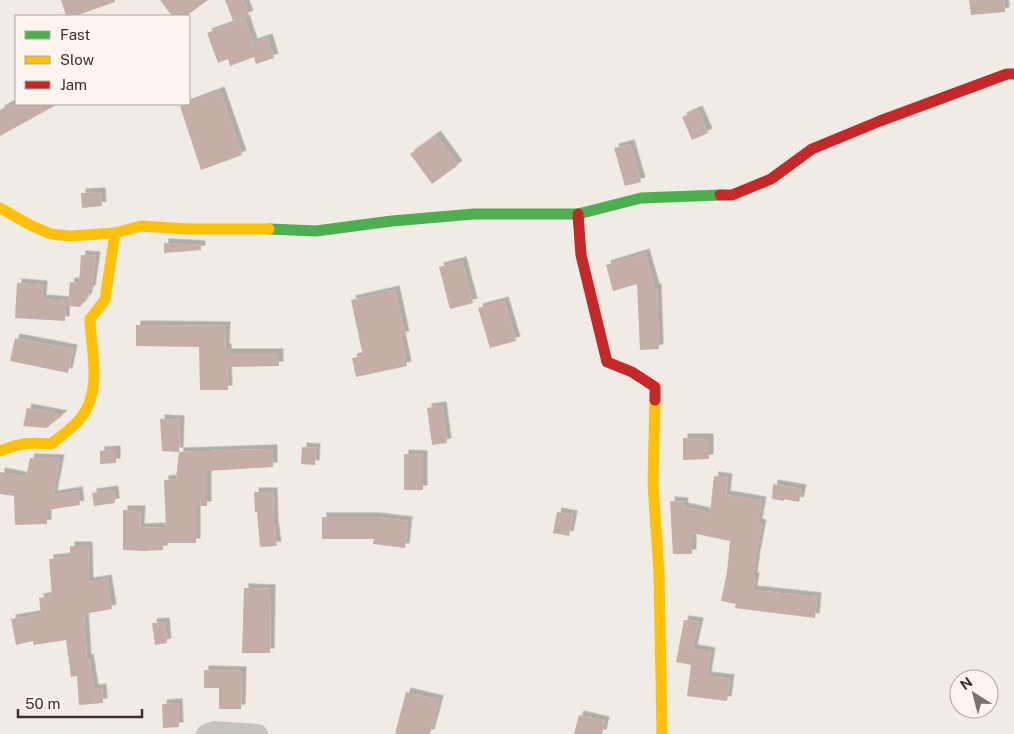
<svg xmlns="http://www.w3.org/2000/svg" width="1014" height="734" font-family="'Public Sans',sans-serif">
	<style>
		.building { fill: #c5aea6; filter: url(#shadow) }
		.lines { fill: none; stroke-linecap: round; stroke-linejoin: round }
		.street { stroke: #c9c3bd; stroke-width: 20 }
		.fast { stroke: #4caf50; stroke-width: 11 }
		.slow { stroke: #ffc107; stroke-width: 11 }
		.jam { stroke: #c62828; stroke-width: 11 }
	</style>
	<defs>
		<filter id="shadow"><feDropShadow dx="4.5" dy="-4.5" stdDeviation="0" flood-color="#0004"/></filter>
	</defs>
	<rect width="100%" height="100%" fill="#f0ebe5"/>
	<g class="building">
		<polygon points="61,0 115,0 115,2 75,16 66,16"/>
		<polygon points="160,0 208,0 186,16 172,16"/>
		<polygon points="225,0 243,0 249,15 233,21"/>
		<polygon points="969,0 1004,0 1005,12 971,15"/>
		<polygon points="245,19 253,43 268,38 274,58 256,64 254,57 230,66 228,59 218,63 207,33"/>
		<polygon points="220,91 242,155 201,170 180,106"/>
		<polygon points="11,104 58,104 0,136 0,110"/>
		<polygon points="698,110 708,133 692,140 682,117"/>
		<polygon points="436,135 458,165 432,184 410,154"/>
		<polygon points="630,144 641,182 625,186 614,148"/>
		<polygon points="101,192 102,206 82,208 81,193"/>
		<polygon points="164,243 201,245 201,250 164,253"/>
		<polygon points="645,253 655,288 657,288 659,349 640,350 637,284 613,291 606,265"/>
		<polygon points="81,255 96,256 91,290 89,290 88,296 80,307 68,306 70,282 79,283"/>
		<polygon points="462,261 473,303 450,309 439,267"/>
		<polygon points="17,283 43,285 42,299 66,301 65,321 15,318"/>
		<polygon points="395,290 405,336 401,336 407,366 356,377 352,358 363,356 351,300"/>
		<polygon points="504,301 516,341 490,348 478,308"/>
		<polygon points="136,325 226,326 225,348 227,348 227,353 279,353 279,366 227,367 228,390 200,390 199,347 136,346"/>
		<polygon points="15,338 73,349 68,373 10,361"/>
		<polygon points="442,406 447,443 432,445 427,408"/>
		<polygon points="27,408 63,415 46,428 23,426"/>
		<polygon points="160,419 180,420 179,452 162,451"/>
		<polygon points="683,438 709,438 709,459 683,460"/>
		<polygon points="302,447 316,448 315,465 301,464"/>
		<polygon points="273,449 273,467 207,471 207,506 196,506 196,543 163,543 163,550 143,551 123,550 123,510 141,510 140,528 166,527 164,480 176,479 179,452"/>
		<polygon points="116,450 116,463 100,464 100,451"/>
		<polygon points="404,454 423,455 423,490 404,490"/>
		<polygon points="30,458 60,459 53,495 78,491 80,505 47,510 47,524 15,525 14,496 0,494 0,472 26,477"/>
		<polygon points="714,476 728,478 726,495 762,501 758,523 762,524 756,555 753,577 755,577 753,590 817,597 815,618 735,608 736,604 721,601 727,572 730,541 692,533 692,554 673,554 670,501 684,502 683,507 710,513"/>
		<polygon points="773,484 802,489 799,502 784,499 784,501 772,499"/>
		<polygon points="114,490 115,503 94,506 92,493"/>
		<polygon points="254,492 273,492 274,525 277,546 260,547 257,512 255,512"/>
		<polygon points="557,512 573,515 569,536 553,533"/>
		<polygon points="322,517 374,517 408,521 405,548 373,544 374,539 322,539"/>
		<polygon points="70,546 88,546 89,582 107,579 112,609 84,614 87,659 89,658 94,689 102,688 103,703 79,705 77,676 71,677 66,640 34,645 33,641 16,645 11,619 41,614 39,598 52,596 49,559 70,557"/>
		<polygon points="244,588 271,589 270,653 242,653"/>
		<polygon points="684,620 699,622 693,649 711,652 707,676 730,679 727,701 687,696 691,665 676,662"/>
		<polygon points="165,622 167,643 155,645 152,623"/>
		<polygon points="204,670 242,671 241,709 219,709 219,688 204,688"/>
		<polygon points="406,692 439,700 430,734 395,734"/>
		<polygon points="178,703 179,727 163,728 162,704"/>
		<polygon points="579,715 605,721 602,734 574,734"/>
	</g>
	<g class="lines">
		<polyline class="street" points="206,734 214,731 258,734"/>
		<polyline class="fast" points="269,229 316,231 392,221 474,214 578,214 641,198 720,195"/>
		<g class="slow">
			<polyline points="0,208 32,226 51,234 70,236 115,233 141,226 187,229 269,229"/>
			<polyline points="655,400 653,484 659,573 662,734"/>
			<path d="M0,451C21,443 28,442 51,444C62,435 75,427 83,415C102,388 91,349 90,319L105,300L115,233"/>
		</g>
		<g class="jam">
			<polyline points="720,195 732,195 771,179 812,149 880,121 1007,74 1014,74"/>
			<polyline points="578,214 581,255 607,362 632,372 655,387 655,400"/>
		</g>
	</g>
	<rect x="15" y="15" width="175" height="90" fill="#fcf5ed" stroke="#afa69f"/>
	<rect x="25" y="31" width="25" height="8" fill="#4caf50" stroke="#afa69f"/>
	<text x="60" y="40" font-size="15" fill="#3b302a">Fast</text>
	<rect x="25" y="56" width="25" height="8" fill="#ffc107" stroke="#afa69f"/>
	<text x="60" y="65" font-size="15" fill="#3b302a">Slow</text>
	<rect x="25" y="81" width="25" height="8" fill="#c62828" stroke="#afa69f"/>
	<text x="60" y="90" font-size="15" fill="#3b302a">Jam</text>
	<g transform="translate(974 694) rotate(324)"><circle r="24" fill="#fcf5ed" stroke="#afa69f"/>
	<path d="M0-4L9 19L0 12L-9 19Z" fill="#7a716b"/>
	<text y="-8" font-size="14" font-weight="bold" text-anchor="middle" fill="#3b302a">N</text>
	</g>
	<path d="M18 709v8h124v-8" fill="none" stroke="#3b302a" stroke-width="2.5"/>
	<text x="25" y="709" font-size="15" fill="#3b302a" stroke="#fcf5ed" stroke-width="4" paint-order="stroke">50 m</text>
</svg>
